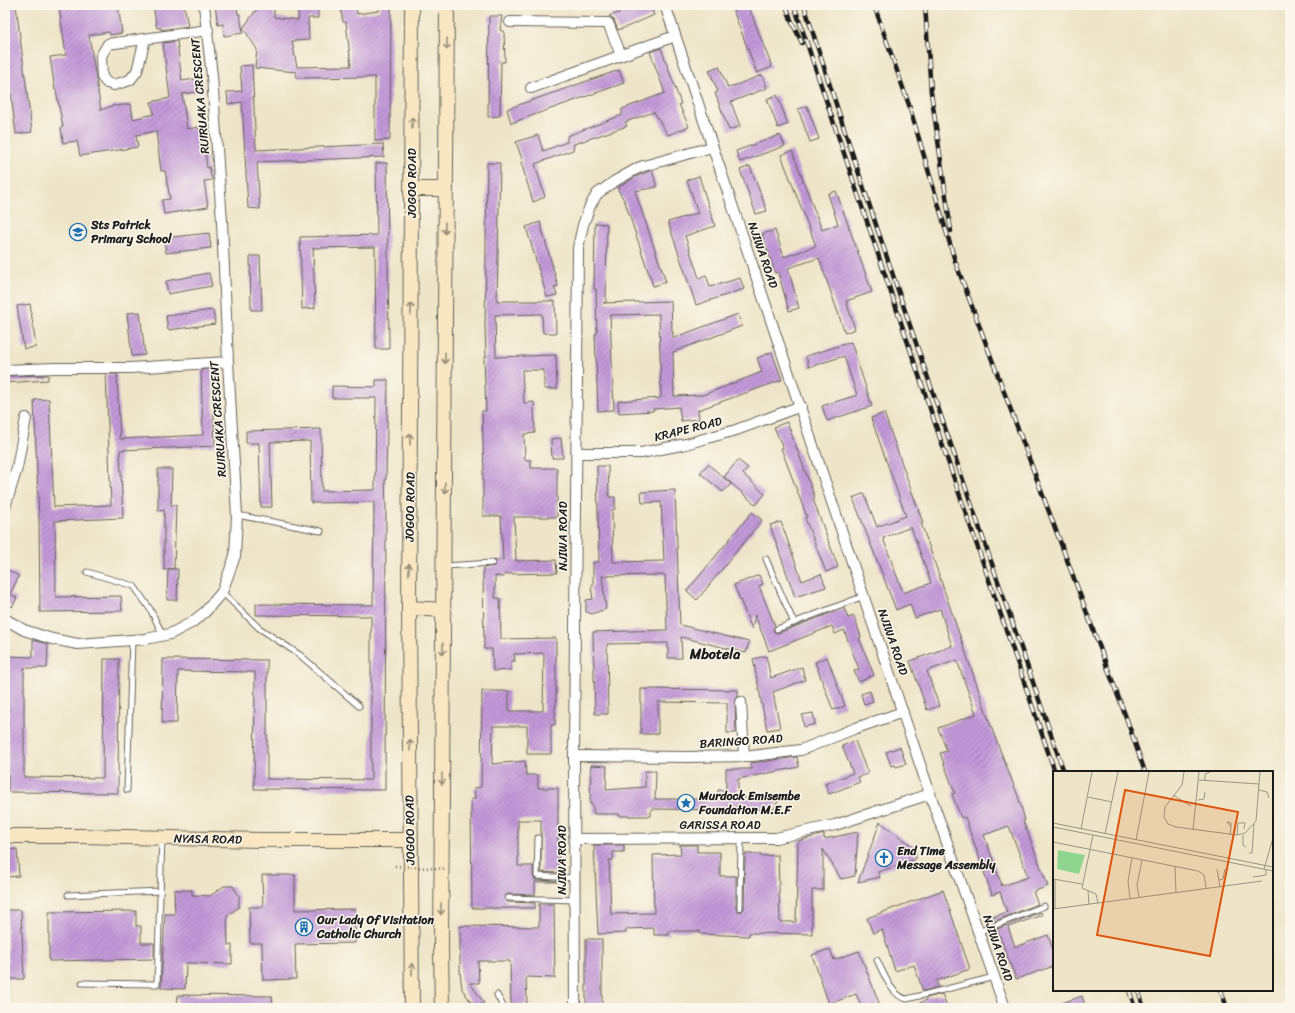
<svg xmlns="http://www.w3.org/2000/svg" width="1295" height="1013" font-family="Sriracha,sans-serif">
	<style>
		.building { fill: url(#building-hatch); fill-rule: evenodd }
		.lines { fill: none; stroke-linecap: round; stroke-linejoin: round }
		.lane-casing { stroke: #666258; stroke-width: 7 }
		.street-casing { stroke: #666258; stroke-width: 12 }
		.secondary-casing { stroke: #666258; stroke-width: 16 }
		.lane { stroke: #fff; stroke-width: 5 }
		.street { stroke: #fff; stroke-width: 10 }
		.secondary { stroke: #f9e7c3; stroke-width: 14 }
		.rail-casing { stroke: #1c1c1c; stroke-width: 4.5 }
		.rail { stroke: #fbf7ec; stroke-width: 3; stroke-dasharray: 9; stroke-linecap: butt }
		.path-bridge { stroke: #666258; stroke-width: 2.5; stroke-dasharray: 1 3; stroke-linecap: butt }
		.oneway { stroke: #968c78 }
		.labels { text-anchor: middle; stroke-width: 3; stroke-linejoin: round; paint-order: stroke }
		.street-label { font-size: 12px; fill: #1c1c1c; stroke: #fbf7ec }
		.poi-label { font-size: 12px; font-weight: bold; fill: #1c1c1c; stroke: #fbf7ec; text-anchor: start }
		.quarter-label { font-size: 14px; font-weight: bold; fill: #1c1c1c; stroke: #fbf7ec }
		.inset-road { fill: none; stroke: #9a9583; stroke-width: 1 }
		.view { fill: #de560d; fill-opacity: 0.15; stroke: #de560d; stroke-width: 2 }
		.inset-edge { fill: none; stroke: #1c1c1c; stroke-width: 2 }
	</style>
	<defs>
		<pattern id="building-hatch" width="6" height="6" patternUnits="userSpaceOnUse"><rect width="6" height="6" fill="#c399d9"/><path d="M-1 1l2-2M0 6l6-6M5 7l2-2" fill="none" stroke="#9e7caf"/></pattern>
	</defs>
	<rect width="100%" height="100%" fill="#fbf7ec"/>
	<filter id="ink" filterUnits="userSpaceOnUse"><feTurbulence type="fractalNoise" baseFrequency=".025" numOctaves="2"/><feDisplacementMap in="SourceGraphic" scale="8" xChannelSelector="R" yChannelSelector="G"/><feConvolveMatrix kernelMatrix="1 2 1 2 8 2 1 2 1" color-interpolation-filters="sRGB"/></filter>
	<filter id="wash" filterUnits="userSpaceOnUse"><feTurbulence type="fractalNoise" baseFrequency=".012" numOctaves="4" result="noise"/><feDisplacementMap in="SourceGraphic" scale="16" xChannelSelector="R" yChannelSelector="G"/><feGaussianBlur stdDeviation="0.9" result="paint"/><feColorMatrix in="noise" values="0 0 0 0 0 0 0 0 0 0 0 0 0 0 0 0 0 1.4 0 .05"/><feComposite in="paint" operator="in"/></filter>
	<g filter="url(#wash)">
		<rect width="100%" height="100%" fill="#eee5c8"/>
		<g id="blocks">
			<g class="building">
				<polygon points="5,5 16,5 32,132 16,134 5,46"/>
				<polygon points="70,5 71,9 106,5 118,5 122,33 110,35 109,32 89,35 101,110 115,105 116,106 131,104 133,119 154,114 151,102 170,98 163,43 177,41 182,81 201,78 204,91 182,94 187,129 199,127 203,152 205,152 207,168 209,167 212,180 204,181 208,207 164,214 162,200 170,199 165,171 161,171 156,131 136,135 138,147 80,156 77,141 63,143 61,127 63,127 56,90 55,90 50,57 66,55 59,7"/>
				<polygon points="153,5 184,5 188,26 161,30 161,28 157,28"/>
				<polygon points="215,5 237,5 238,14 240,14 243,33 224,36 223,24 218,25"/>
				<polygon points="260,5 274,5 274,17 298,20 298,7 318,7 318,18 308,18 309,40 292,41 297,67 351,66 346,22 343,22 340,5 356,5 357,14 379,11 380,5 391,5 390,140 375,141 375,77 297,78 296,72 255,68 257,49 243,28"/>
				<polygon points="637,5 649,5 654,15 629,26 618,30 614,20 609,16 638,7"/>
				<polygon points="731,5 748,5 772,67 757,73"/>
				<polygon points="489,16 502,16 500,30 504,32 505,62 501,62 500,116 488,117"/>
				<polygon points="661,48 681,104 679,104 689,127 668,135 654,112 625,122 627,126 574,144 573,150 535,164 545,197 533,202 521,162 523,162 516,142 538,135 543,151 567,142 567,136 622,115 622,109 665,93 650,52"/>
				<polygon points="252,65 256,150 383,144 384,157 257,162 260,209 248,208 242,102 228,104 227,92 242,91 240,66"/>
				<polygon points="719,66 728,88 762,75 767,88 731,102 740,126 729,130 715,93 718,92 709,70"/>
				<polygon points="619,70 624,83 511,123 507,109"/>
				<polygon points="777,95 788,124 778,128 767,99"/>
				<polygon points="807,106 819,139 810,142 798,109"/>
				<polygon points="780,135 785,146 740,162 736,151"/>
				<polygon points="792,151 822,230 838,224 828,194 836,191 872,292 846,301 855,329 845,333 819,258 788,268 799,308 789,311 778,272 775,273 762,234 775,230 784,257 816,246 781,155"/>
				<polygon points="376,163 387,163 389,349 376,349 375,247 313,248 315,308 302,309 300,237 377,235"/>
				<polygon points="487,163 500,163 497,301 555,301 556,333 543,333 542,314 495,315 496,357 556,355 557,389 544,389 544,370 522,370 524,403 534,402 534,408 535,433 524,434 525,460 531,460 531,468 557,468 557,517 514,517 516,561 556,560 557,573 504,574 504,577 495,576 495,598 500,598 501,639 556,638 556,706 555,706 555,725 551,725 551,754 527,754 527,726 493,726 492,764 525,761 526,775 538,775 538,788 558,788 558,873 541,872 541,820 518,820 518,866 533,866 533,876 535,880 558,881 558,882 535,882 535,895 508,894 505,896 504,898 508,902 535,903 535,908 472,908 471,799 475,799 474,788 481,787 482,691 509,691 509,711 543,711 544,653 514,654 515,661 511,661 511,670 493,671 492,649 484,649 483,568 494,566 496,563 495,560 503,560 501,516 483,516 483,470 484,470 482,411 486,411 484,358 486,357 485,328"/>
				<polygon points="750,166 767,211 756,214 740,170"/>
				<polygon points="652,170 657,187 635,191 666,282 653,286 625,202 617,188 637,176"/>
				<polygon points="699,176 715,226 685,236 699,278 706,275 710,287 740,278 744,289 696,305 668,222 698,213 687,180"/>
				<polygon points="540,222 558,286 554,287 557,295 547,297 526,227"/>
				<polygon points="595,223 607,224 606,302 603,303 671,301 672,332 673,332 673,338 738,314 742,326 673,352 674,396 703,395 762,372 757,358 772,352 782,380 698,410 699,419 681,421 679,407 653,409 653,411 619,413 618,401 660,398 661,397 659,314 610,315 614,410 598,411 595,334 597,334 596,289 594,289"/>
				<polygon points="209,233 211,248 166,253 164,238"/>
				<polygon points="250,256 260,256 262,310 251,310"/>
				<polygon points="209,273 212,286 168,294 166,281"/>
				<polygon points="30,304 36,347 24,349 17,306"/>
				<polygon points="213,310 215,324 168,330 166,316"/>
				<polygon points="140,312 145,355 132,356 127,313"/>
				<polygon points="851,342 872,406 827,421 822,406 857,395 844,356 809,367 806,356"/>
				<polygon points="212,369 215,446 120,450 123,518 55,521 56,597 121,596 122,611 40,612 39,519 34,400 49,399 54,507 111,505 106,374 117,374 120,439 203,435 201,370"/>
				<polygon points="48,375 48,380 5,383 5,376"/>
				<polygon points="376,380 388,380 386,479 385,479 386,509 385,790 254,789 255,672 178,671 177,723 162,723 163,659 267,660 267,779 371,780 371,616 256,615 256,604 373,605 374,502 311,503 310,441 270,442 272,507 261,507 259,443 246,443 246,431 321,429 322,491 375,490 376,398 332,398 332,386 376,387"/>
				<path d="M884,413L923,523H921L993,732L1018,796L1025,820L1023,821L1048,886L1033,892L1038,904L995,921L993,917L1007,912L1000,892L992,895L965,817L961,818L952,794L955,793L940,753L947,751L938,728L976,714L957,660L927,671L939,706L927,710L910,661L952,646L940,609L915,618L910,604L896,610L853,498L864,493L877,527L906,516L871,418ZM911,527L931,583L903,593L883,538ZM1009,826L1028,877L1002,886L984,835Z"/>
				<polygon points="787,422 815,498 813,499 838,567 826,572 805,518 807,517 781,448 783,448 774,427"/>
				<polygon points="561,438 563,458 552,458 551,439"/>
				<polygon points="738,460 748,468 743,474 765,494 756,505 724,477"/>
				<polygon points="708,464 731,484 723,492 700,473"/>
				<polygon points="597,466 608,466 609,497 615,497 615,509 612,510 613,562 664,561 661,502 642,503 641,492 675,490 680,625 749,642 746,653 681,637 682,658 668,658 668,643 607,644 608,714 595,714 593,632 667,630 665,575 602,576 606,609 591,614 590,613 586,612 586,600 593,599 591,587 593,586 593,562 599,562"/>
				<polygon points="158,469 172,469 171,505 176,505 174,568 164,570 164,510 158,511"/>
				<polygon points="752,512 762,520 697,600 687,591"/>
				<polygon points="781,522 802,581 821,574 826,587 795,597 770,525"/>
				<polygon points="5,569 19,576 10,594 17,598 12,607 6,603 5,605"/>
				<polygon points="168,569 178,569 177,600 167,600"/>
				<polygon points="759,575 763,584 759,586 775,626 773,629 774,632 778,633 844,608 848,618 854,616 861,637 859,638 874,675 859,682 854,671 859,669 844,630 835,634 832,626 769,651 755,615 752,629 734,585"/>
				<polygon points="33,640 48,644 47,668 24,668 24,777 103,778 104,659 119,659 118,793 8,792 8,670 5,670 5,656 33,657"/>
				<polygon points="766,656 771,678 802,667 805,680 773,692 780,728 767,730 753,659"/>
				<polygon points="827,657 845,706 833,710 815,662"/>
				<polygon points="641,689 738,690 738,696 735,702 736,733 727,733 727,703 658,702 658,734 641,734"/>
				<polygon points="870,691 873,701 864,704 861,694"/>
				<polygon points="813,713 815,724 804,727 802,715"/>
				<polygon points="855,741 868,774 858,777 860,782 829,794 825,784 853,773 842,746"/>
				<polygon points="900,747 906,764 896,767 895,765 891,766 886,752"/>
				<polygon points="797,757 799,767 738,779 738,797 767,800 782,793 774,809 766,810 736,807 736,810 651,809 651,816 619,816 619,814 594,814 592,804 590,804 591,765 607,766 606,790 645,787 645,771 656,771 655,799 718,799 718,790 726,790 726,769 752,769 751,763"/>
				<polygon points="880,822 915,848 916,859 878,872 880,877 858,882"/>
				<polygon points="858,832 855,876 841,879 823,849 823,890 812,890 812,934 749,933 749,936 700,934 700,931 669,931 669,935 654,935 654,928 626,929 626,933 598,934 594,845 624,845 624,852 613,852 613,860 609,860 611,914 654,913 653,855 681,854 680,845 697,845 697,852 720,852 720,876 736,876 736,908 740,912 742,911 744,908 745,854 760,854 760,856 778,855 780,922 796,922 798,841 824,834 824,839"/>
				<polygon points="17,849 19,876 5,877 5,850"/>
				<polygon points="262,875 295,875 295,910 355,909 355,943 295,944 296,979 263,980 262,943 250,943 249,907 263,907"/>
				<polygon points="224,886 233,886 239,896 239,907 227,916 228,945 232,945 232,964 186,963 185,989 161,988 165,914 175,914 174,890 192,890 192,895 210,896"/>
				<polygon points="943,890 970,969 936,981 939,987 923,991 914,965 895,971 882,929 873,933 867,918"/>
				<polygon points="539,904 554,904 555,978 526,977 527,1004 511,1004 510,961 478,961 479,983 470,983 484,1003 475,1008 462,989 460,972 460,926 539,927"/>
				<polygon points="6,910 21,910 24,979 5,979 5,963 8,963"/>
				<polygon points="136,911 136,926 141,926 141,943 154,943 154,959 49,961 49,912"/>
				<polygon points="1041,912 1042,915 1008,927 1015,947 1048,935 1054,953 1054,966 1016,979 997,929"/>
				<rect x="586" y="939" width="16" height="69"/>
				<polygon points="830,949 834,960 859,951 881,1008 862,1008 856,994 829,1004 812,955"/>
				<polygon points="942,994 948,1008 910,1008 926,1000 926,998"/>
				<polygon points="178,995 272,996 273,1008 177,1008"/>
				<polygon points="1082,996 1086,1008 1052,1008 1051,1007"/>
			</g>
		</g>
	</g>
	<g filter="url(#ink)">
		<use href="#blocks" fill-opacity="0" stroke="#666258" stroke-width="1"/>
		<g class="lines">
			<defs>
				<g id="lane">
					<polyline points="237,515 321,531"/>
					<polyline points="766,559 794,623"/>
					<polyline points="445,566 492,563"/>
					<polyline points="87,572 134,586 150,609 163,635"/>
					<polyline points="222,592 259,628 300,655 359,706"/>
					<polyline points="777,629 864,596"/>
					<polyline points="127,790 132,640"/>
					<polyline points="538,838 537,876 575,878"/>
					<polyline points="68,895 160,891"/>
					<polyline points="508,898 575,900"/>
					<polyline points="740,908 741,838"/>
					<polyline points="978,932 1044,906"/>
					<path d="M877,960C883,972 892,997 907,999L994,977"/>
					<polyline points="82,983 157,984 162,838"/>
					<polyline points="497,995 504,1008"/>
				</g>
				<g id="street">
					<polyline points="665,5 930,794 1005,1008"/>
					<polyline points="510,22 608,23 621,55"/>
					<polyline points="145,39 137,71 130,80 114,85 107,83 102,77 101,56 108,44 208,30"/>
					<polyline points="531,88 675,36"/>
					<polyline points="5,370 55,368 130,368 228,362"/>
					<polyline points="577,453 641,453 686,444 736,430 801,406"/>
					<polyline points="5,507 17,468 26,418"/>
					<polyline points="5,619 24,630 52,639 78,644 146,639 170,634 191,623 205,612 222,592 235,556 237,515 228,362 222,222 212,76 204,5"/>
					<polyline points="741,702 744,756"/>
					<polyline points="574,756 687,757 752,756 801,750 856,728 903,712"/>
					<polyline points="576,839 776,838 835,825 930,794"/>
					<polyline points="575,1008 574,756 578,248 583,225 590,206 597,194 615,181 640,167 712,147"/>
				</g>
				<g id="secondary">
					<polyline points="412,189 446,189"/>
					<polyline points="409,608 444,610"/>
					<polyline points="5,836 80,836 261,840 410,840"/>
					<polyline points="412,1008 409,608 412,5"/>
					<polyline points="442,1008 441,949 447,5"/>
				</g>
			</defs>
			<use href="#lane" class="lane-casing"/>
			<use href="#street" class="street-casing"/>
			<use href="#secondary" class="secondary-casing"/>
			<use href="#lane" class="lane"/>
			<use href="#street" class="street"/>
			<use href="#secondary" class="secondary"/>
			<defs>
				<g id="rail">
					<polyline points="786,5 791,20 802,43"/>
					<polyline points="794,5 939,435 1055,772"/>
					<path d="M804,5C886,262 976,517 1064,772"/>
					<polyline points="874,5 909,105 955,261 1127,720 1145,772"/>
					<polyline points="925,5 931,92 951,231"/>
					<polyline points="1129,990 1135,1008"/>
					<polyline points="1138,990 1144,1008"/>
					<polyline points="1221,990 1227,1008"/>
				</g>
			</defs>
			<use href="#rail" class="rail-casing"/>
			<use href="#rail" class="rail"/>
			<polyline class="path-bridge" points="395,866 447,869"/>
		</g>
		<defs><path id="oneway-shaft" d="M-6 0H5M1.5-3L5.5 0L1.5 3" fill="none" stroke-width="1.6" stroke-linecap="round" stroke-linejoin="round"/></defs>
		<g class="oneway">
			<use href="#oneway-shaft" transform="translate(447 44) rotate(91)"/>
			<use href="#oneway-shaft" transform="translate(412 123) rotate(-90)"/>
			<use href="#oneway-shaft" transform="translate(445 228) rotate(90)"/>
			<use href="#oneway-shaft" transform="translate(411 309) rotate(-90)"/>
			<use href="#oneway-shaft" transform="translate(445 358) rotate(90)"/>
			<use href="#oneway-shaft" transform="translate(410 439) rotate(-90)"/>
			<use href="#oneway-shaft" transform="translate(445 488) rotate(90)"/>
			<use href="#oneway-shaft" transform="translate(409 569) rotate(-89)"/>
			<use href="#oneway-shaft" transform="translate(443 649) rotate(90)"/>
			<use href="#oneway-shaft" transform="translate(410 745) rotate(-90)"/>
			<use href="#oneway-shaft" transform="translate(442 779) rotate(90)"/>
			<use href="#oneway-shaft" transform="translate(441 909) rotate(90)"/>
			<use href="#oneway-shaft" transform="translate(412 969) rotate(-90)"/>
		</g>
	</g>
	<defs>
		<symbol id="school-ring" viewBox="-11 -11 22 22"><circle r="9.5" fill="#fbf7ec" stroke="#1f6fb2" stroke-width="1.5"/><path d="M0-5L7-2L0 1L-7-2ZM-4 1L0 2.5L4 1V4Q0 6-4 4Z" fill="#1f6fb2"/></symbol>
		<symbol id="sight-ring" viewBox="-11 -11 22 22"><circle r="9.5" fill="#fbf7ec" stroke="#1f6fb2" stroke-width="1.5"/><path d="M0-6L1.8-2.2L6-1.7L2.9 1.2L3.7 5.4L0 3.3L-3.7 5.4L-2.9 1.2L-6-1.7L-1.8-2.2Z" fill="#1f6fb2"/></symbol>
		<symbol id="church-ring" viewBox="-11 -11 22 22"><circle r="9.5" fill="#fbf7ec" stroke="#1f6fb2" stroke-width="1.5"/><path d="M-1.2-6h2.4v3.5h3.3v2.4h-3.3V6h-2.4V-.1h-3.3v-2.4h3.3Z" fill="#1f6fb2"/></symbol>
		<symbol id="building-ring" viewBox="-11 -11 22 22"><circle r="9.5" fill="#fbf7ec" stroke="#1f6fb2" stroke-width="1.5"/><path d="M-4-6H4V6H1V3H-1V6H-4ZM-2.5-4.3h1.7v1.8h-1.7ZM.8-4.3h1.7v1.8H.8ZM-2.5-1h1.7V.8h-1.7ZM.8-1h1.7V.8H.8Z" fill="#1f6fb2"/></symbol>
	</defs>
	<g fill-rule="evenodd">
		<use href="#school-ring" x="68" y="222" width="20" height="20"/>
		<use href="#sight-ring" x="676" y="793" width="20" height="20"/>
		<use href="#church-ring" x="874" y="848" width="20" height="20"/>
		<use href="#building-ring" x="294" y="917" width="20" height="20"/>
	</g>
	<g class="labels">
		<g class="street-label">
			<text transform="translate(200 96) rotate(-95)" y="4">RUIRUAKA CRESCENT</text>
			<text transform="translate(412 183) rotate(-90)" y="4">JOGOO ROAD</text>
			<text transform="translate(763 255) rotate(71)" y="4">NJIWA ROAD</text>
			<text transform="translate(218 419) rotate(-94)" y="4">RUIRUAKA CRESCENT</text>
			<text transform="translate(688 429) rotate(-14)" y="4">KRAPE ROAD</text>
			<text transform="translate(410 507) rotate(-89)" y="4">JOGOO ROAD</text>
			<text transform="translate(563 536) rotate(-90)" y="4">NJIWA ROAD</text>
			<text transform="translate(893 642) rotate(71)" y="4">NJIWA ROAD</text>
			<text transform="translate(741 741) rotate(-4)" y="4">BARINGO ROAD</text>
			<text x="720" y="829">GARISSA ROAD</text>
			<text transform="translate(410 830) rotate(-91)" y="4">JOGOO ROAD</text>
			<text transform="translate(208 839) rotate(1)" y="4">NYASA ROAD</text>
			<text transform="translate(562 860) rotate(-90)" y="4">NJIWA ROAD</text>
			<text transform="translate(998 948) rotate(71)" y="4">NJIWA ROAD</text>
		</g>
		<g class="poi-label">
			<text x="91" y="229">Sts Patrick<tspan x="91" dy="14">Primary School</tspan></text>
			<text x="699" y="800">Murdock Emisembe<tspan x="699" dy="14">Foundation M.E.F</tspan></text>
			<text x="897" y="855">End Time<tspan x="897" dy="14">Message Assembly</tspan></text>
			<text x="317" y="924">Our Lady Of Visitation<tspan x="317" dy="14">Catholic Church</tspan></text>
		</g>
		<g class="quarter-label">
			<text x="715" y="659">Mbotela</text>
		</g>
	</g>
	<g transform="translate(1053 771)">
		<rect width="220" height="220" fill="#eee5c8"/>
		<path d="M5,79L32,84L26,103L4,98Z" fill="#90d58f"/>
		<path class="inset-road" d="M131,1L129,14L112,36L111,46L115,53L123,56L184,64L192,62L203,50L207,1M146,9L206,13M152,10V3L157,1M206,19L214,21L216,27M120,24L138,35M35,26L59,31M145,29L151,28L152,21M0,52L220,96M0,56L220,100M28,58L39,1M140,59L146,1M52,63L65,1M40,64L29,117L43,123L45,132M177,64L178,56V52L174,51L178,56M184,64L185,52H192L191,58M190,64V74L193,76M83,69L96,1M0,71L145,100L151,104L153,117M196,82H199L201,53M122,96L123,122M164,98L167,116M211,98L220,67M200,106L213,104V99M0,108L29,113M2,108V138M166,109L170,108L172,98M35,120L36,133M86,126L84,114L89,89M77,128L75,110L79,87M0,138L209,110"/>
		<path class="view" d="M72,19L185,41L157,185L44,164Z"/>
		<rect width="220" height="220" class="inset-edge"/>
	</g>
	<rect width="1295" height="1013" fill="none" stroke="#fbf7ec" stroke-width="20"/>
</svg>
